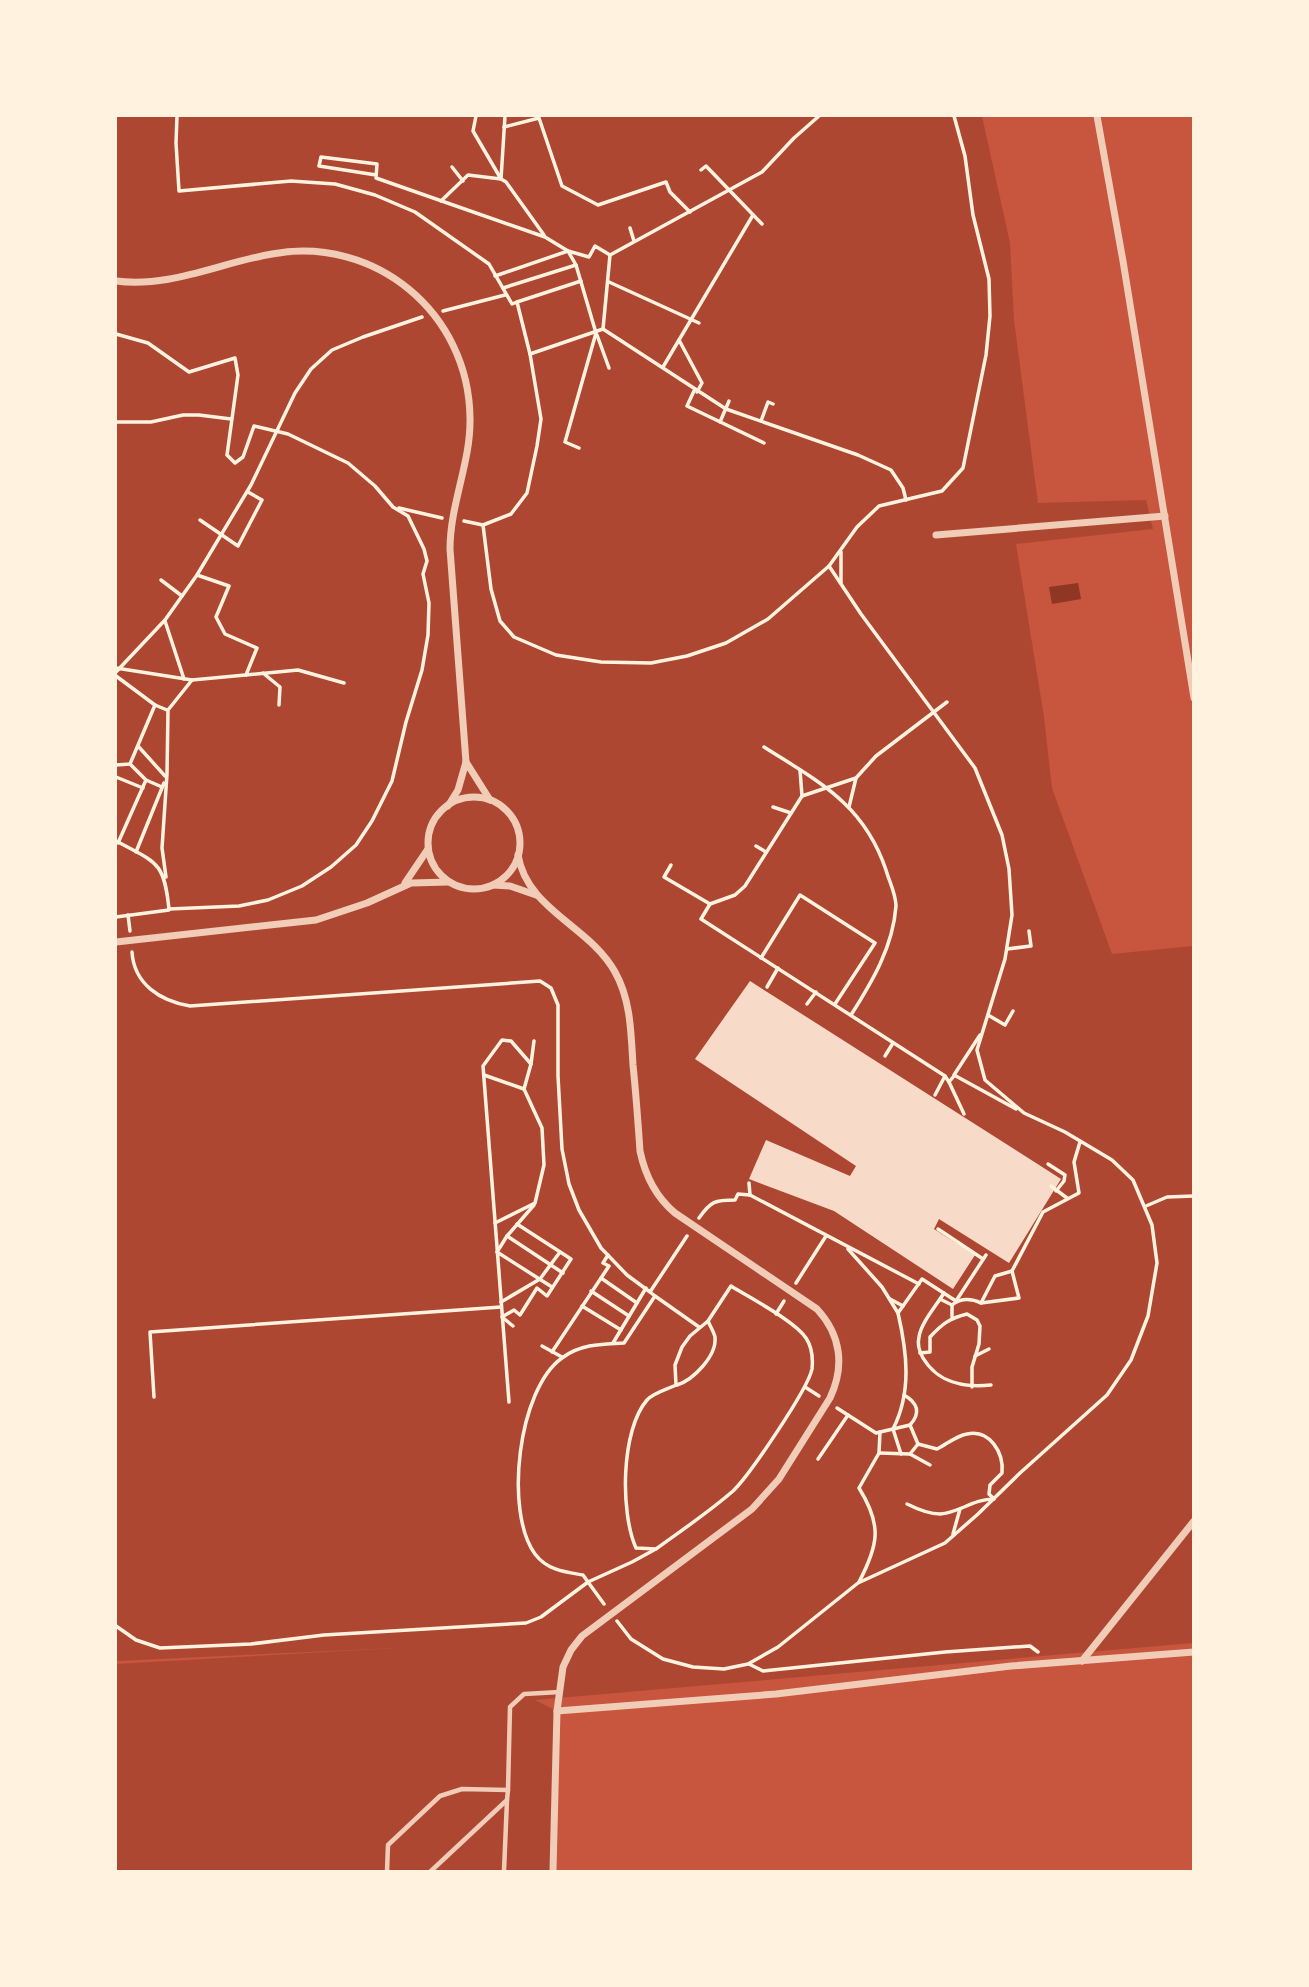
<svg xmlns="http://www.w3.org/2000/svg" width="1309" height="1987" font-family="'Open Sans',sans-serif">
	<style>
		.green { fill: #ae4732 }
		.water { fill: #8f3625 }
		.building { fill: #f7dbc8 }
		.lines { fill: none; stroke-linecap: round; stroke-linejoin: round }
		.path { stroke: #fff3e0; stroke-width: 3.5 }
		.service { stroke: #f1ccb7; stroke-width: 4.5 }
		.minor { stroke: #f1ccb7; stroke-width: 7 }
	</style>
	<rect width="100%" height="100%" fill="#c8553d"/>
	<polygon class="green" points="116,116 982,116 1010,243 1014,320 1038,503 1146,500 1153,529 1016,544 1044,717 1052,788 1112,954 1193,946 1193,1643 535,1700 557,1711 553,1871 116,1871 116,1664 396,1648 116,1661"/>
	<polygon class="water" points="1078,583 1081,599 1052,604 1049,587"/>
	<polygon class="building" points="750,981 1061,1179 1009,1263 939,1219 934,1229 975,1255 953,1289 834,1211 749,1179 766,1140 850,1176 856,1166 695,1059"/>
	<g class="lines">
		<g class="path">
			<polyline points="177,116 176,143 179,191 291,181 335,184 375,195 415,212 489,264 512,304 517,302 530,354 541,419 537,446 527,493 511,514 483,525 491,589 500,621 514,637 556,655 601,662 651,663 687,656 726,643 768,619 829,566 861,614 975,768 1002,835 1009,869 1012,915 1005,959 977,1050 985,1080 1024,1113 1065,1132 1112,1160 1133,1180 1152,1225 1157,1263 1148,1316 1131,1360 1107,1395 1020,1473 978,1514 945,1543 858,1583 778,1647 748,1664 724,1669 693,1667 663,1659 631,1639 617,1621"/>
			<polyline points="505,116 501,179 506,182 544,235"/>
			<polyline points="819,116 794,138 762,172 610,255 603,329 726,409 858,455 891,470 903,488 906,500"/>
			<polyline points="504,127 539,118 562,186 598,205 666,182 670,192 690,212"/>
			<polyline points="452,167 463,181"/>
			<polyline points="701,170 706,166 762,224"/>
			<polyline points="376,175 319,166 321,157 377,164 376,178 545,237 568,251 576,265 596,333 565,442 579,448"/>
			<polyline points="441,201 468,175 501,179 473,131 476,116"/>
			<polyline points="630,228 634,241"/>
			<polyline points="495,276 568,251 589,257 595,246 610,255"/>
			<polyline points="609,282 699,323"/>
			<polyline points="503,288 576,265"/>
			<polyline points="517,302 581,281"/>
			<polyline points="443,311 505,295"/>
			<path d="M116,334L148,343L189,372L235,358L238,375L227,455L235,463L243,457L254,426L288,434L348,463L375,486L393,507L408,516L424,549L427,561L423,574L429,603L428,635L422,670L406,722L392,781L372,821L356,845L331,867L302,886L268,900L239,906L169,909C164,861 157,863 116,841"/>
			<polyline points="597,335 609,368"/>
			<polyline points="679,340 702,383 697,392"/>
			<polyline points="530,354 603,329"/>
			<polyline points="663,367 753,215"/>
			<polyline points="694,391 687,406 764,443"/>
			<polyline points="761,421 768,402 773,404"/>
			<polyline points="116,422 151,422 183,415 199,415 231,419"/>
			<polyline points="720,422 729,401"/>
			<polyline points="399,508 442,518"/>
			<polyline points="200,520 238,546 262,500 248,492"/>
			<polyline points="464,521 483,525"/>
			<polyline points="829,566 857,527 879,506 942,491 963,468 986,355 990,316 989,279 973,215 965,156 954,116"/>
			<polyline points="197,575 229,586 216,617 225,634 257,648 246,675"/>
			<polyline points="161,580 182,596"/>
			<polyline points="841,583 841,552"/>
			<polyline points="165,621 184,679"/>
			<polyline points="116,668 192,680"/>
			<polyline points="116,672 165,620 197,575 251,485 295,393 311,369 332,350 363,337 422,317"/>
			<polyline points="263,673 280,687 279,705"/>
			<polyline points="116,676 155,705"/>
			<polyline points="138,746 165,776"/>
			<path d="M764,747C819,782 864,804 886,870C889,881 896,894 896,906C893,947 872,982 851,1015"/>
			<polyline points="130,764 146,780"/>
			<polyline points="116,765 130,764 155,705 167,710"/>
			<polyline points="800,770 802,796 745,886 735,895 710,904 701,919 945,1076 949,1082"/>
			<polyline points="116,777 143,788"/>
			<polyline points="802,796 856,778 876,756 947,702"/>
			<polyline points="773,807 791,813"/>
			<polyline points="849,807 856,778"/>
			<polyline points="118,843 146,780 162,787"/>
			<polyline points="756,846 766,852"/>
			<polyline points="136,852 164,783"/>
			<polyline points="671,865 664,877 710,904"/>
			<polyline points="166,877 162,848 167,774 168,710 192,680 298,670 344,683"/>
			<polyline points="128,915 130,931"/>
			<polyline points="116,917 169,910"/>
			<polyline points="1007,949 1031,946 1029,931"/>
			<path d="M132,952C134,984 160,1001 190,1006L540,981L551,988L558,1005V1076L562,1149L569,1184L579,1210L601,1248L627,1275L650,1292L687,1236"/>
			<polyline points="761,958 800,895 875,943 835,1004"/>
			<polyline points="767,987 778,968"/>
			<polyline points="807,1004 816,992"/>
			<polyline points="988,1015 1005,1025 1013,1011"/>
			<polyline points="980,1035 954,1075 1016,1109"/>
			<polyline points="885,1056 893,1043"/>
			<polyline points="484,1075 524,1089"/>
			<polyline points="954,1076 949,1082 964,1114"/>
			<polyline points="935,1095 945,1076"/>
			<polyline points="1048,1164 1065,1175 1064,1181 1056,1191"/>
			<polyline points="749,1183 750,1195"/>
			<polyline points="1051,1186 1067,1198"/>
			<polyline points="534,1205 507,1236 497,1252 552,1287"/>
			<polyline points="1146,1206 1167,1197 1194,1196"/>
			<path d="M699,1218C711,1201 715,1200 735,1200L738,1194L750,1195L919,1284"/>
			<polyline points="495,1223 535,1203 544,1165 542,1128 524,1089 531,1064 534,1041"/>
			<polyline points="938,1229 983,1259"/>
			<polyline points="507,1236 563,1273"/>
			<polyline points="848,1249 882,1287 898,1313"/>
			<polyline points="601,1278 637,1303"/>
			<polyline points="796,1283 826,1236"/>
			<path d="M731,1286C750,1298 795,1321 806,1338C812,1347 813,1359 812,1369C808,1389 749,1476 733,1491C709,1512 682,1530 656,1549L636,1548C620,1512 621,1430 647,1400C653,1393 668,1389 676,1385L675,1365L682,1347L690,1336L708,1321Z"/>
			<polyline points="591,1291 629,1316"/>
			<path d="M650,1292L655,1296L624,1343C602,1344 580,1344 562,1358C518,1389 504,1512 535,1554C547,1570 564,1572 583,1575L588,1582L632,1562L654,1550"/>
			<path d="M944,1293C936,1306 921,1323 919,1337C917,1345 919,1351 923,1358C938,1383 963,1388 991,1385"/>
			<polyline points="655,1296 699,1327"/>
			<polyline points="890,1299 903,1306"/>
			<polyline points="940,1299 952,1305 952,1317"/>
			<polyline points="501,1302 540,1279 560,1252"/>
			<polyline points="981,1303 1019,1298 1012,1271"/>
			<path d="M952,1305C960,1298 971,1298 981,1303L995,1276L1012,1271L1043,1212L1079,1193L1074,1162L1080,1142"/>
			<polyline points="582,1306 621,1330"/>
			<polyline points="776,1314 784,1301"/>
			<polyline points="513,1326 502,1317 514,1310 520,1315 537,1288 547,1296 571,1259 517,1224"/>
			<polyline points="613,1343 646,1288"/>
			<polyline points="542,1346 562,1357"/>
			<polyline points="552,1352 609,1266 603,1263 608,1255"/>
			<path d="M920,1353L930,1352V1337C942,1324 950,1318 967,1314L977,1320L980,1326L979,1344L972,1367V1387"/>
			<polyline points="975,1356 989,1349"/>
			<path d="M677,1385C693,1380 717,1356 715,1337C714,1332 710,1326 708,1321"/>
			<polyline points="805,1387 819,1396"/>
			<path d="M904,1395C918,1403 921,1413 910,1425"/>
			<polyline points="154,1397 150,1332 501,1307"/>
			<polyline points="509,1402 483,1066 502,1040 511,1041 531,1064"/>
			<polyline points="837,1408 876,1433 880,1432"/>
			<path d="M879,1453L910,1454L918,1444L937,1449C947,1444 956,1436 967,1434C990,1429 1004,1453 1002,1473L990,1485L989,1494L994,1499C973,1499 959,1513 940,1514C928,1514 917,1509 907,1504"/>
			<polyline points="901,1454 893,1429 910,1425 918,1444"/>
			<polyline points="910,1454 930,1465"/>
			<polyline points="818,1459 848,1415"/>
			<polyline points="953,1534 960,1509"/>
			<path d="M859,1582C879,1544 882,1525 859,1488L879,1453L880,1432L893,1429C912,1392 907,1352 898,1313L922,1279L956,1301L986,1255"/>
			<polyline points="116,1626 136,1640 160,1648 251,1644 324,1635 526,1623 541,1617 588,1582 604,1604"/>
			<polyline points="749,1664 763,1671 945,1652 1030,1646 1038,1652"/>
		</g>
		<g class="service">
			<polyline points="387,1871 388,1845 440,1796 462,1789 508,1790 510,1707 524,1694 560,1692"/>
			<polyline points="431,1871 507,1800 508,1790"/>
			<polyline points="504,1871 507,1800"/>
		</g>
		<g class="minor">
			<polyline points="1097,116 1123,261 1194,698"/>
			<path d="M116,281C170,288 219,263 272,254C375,235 469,313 470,418C471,462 450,504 450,549L466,762L458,790L448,806"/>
			<polyline points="936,535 1165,516"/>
			<polyline points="466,762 490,800"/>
			<circle cx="474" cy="843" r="46"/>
			<path d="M518,855C527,910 590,926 615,972C631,1000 631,1034 633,1065C636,1094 638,1122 640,1151C645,1175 656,1197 675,1213L817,1309C841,1335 845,1366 830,1398L779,1479L752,1509L582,1636L571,1650L563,1667L557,1711L553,1871"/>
			<polyline points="405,883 428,849"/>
			<polyline points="493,885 510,886 536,895"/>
			<polyline points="116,942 316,920 367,903 411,883 449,882"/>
			<polyline points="1082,1661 1194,1521"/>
			<polyline points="557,1711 776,1694 1011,1666 1194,1652"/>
		</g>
	</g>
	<rect width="1309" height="1987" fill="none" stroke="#fff3e0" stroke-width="234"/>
</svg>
